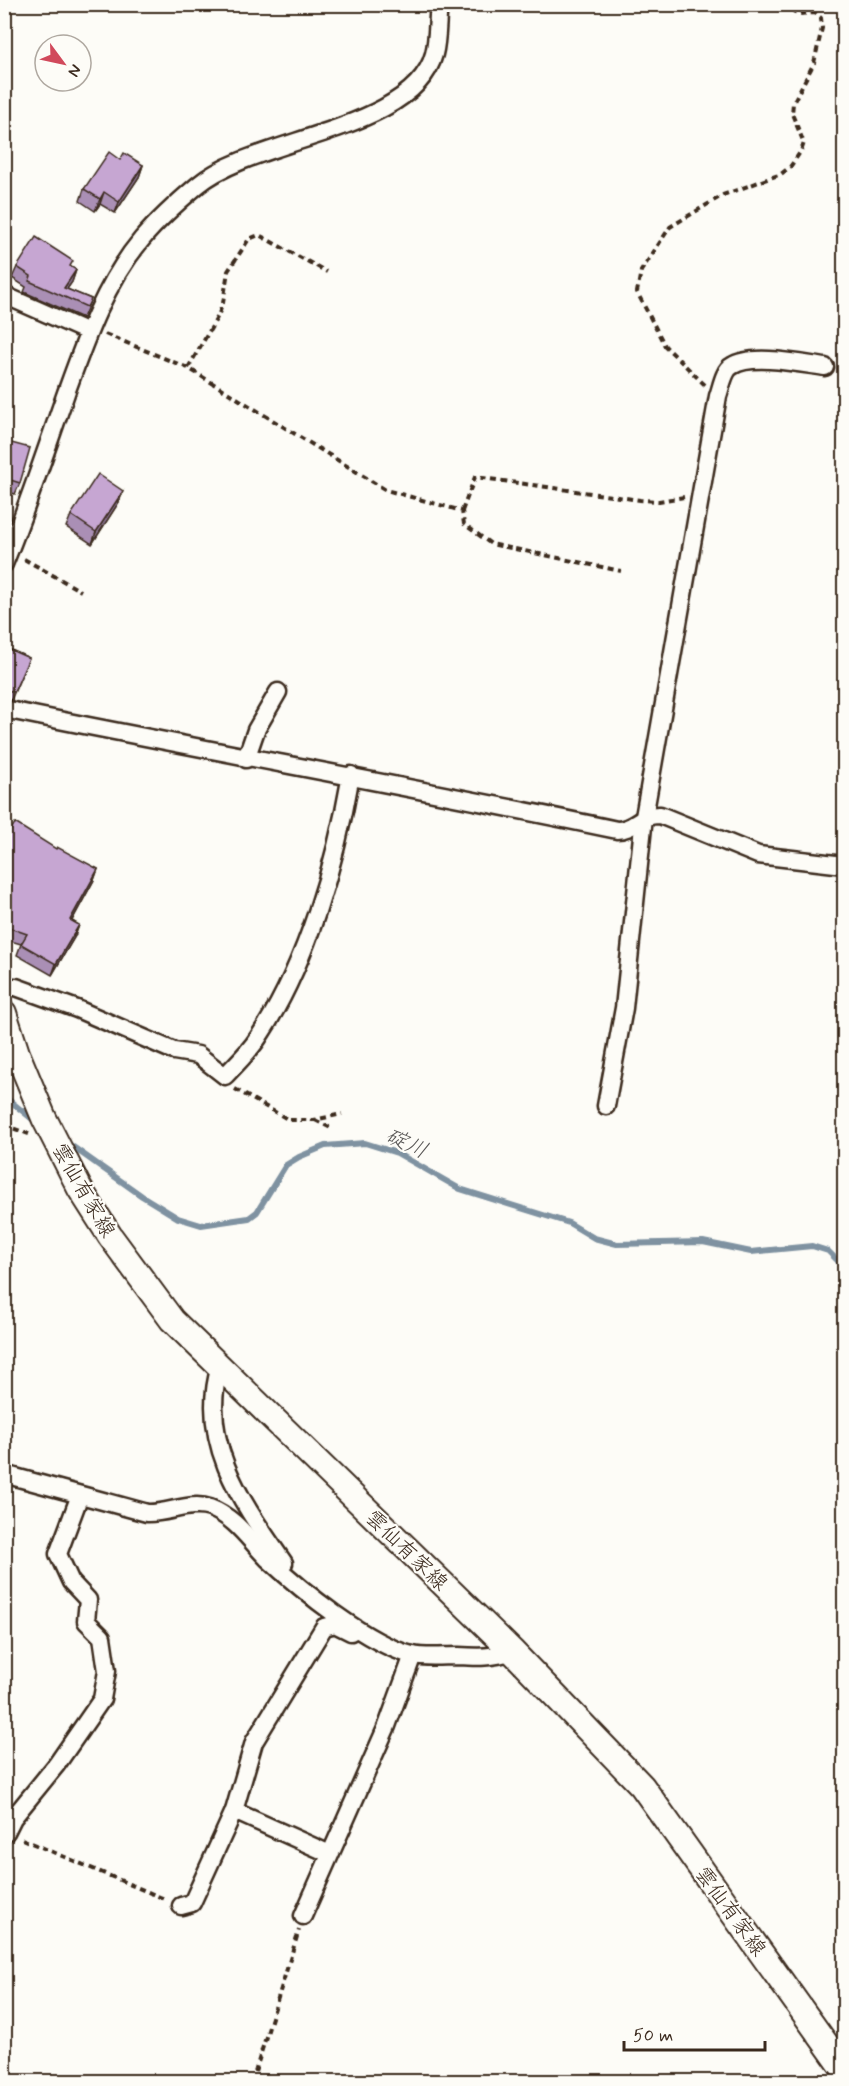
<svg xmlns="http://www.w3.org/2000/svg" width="849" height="2086" font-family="Mynerve,'Klee One',sans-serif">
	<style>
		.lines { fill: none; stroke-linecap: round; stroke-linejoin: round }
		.stream { stroke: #7f92a1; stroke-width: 6 }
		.minor-casing { stroke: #3b2a1e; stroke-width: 21 }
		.secondary-casing { stroke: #3b2a1e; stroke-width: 28 }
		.path { stroke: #3b2a1e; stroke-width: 4; stroke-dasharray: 6 4.5; stroke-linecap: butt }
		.minor { stroke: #fdfcf7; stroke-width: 16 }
		.secondary { stroke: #fdfcf7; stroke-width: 24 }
		.wall { fill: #aa8fb5; stroke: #3b2a1e; stroke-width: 1.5 }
		.shaded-wall { fill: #8b7493; stroke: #3b2a1e; stroke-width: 1.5 }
		.building { fill: #c6a6d2; stroke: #3b2a1e; stroke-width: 1.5 }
		.labels { text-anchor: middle; stroke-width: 4.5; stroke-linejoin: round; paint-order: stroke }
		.street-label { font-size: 21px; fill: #3b2a1e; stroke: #fdfcf7 }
		.water-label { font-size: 22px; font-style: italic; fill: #575554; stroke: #fdfcf7 }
	</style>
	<rect width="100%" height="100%" fill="#fdfcf7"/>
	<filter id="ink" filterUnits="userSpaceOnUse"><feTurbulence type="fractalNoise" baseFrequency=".0167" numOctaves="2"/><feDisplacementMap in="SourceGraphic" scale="12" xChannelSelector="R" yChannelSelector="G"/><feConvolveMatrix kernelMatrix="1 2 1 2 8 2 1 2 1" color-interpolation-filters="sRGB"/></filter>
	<g filter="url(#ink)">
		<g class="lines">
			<g class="stream">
				<polyline points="4,1096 37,1123"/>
				<polyline points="66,1142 142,1196 178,1218 201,1225 249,1218 257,1212 286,1165 299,1157 325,1146 365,1143 397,1153 460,1189 569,1223 594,1238 617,1244 703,1242 751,1252 812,1246 828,1251 844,1267"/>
				<polyline points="844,1311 844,1313"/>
			</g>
			<defs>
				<g id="minor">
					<polyline points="4,295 88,332"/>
					<path d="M4,564C27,508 46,450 66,393C85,340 105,283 142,239C158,220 179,201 198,185C253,138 414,131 434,54C438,39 437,20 439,4"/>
					<path d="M4,709C209,751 413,787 617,830C635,830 640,814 660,815L758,855L844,865"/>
					<polyline points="246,759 256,730 278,692"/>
					<path d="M4,987H16L77,1009L174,1051L198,1055L225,1076C236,1064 249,1052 258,1038C307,965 336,861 351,775"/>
					<path d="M606,1106L624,1008L644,817L718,396C721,388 724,370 732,366C751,353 803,364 825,367"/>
					<path d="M220,1366C197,1443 244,1505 284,1563"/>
					<path d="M4,1474L147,1513C167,1514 191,1501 210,1508C236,1518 249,1540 268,1559C301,1590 367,1644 412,1655C426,1658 443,1656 458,1656C476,1657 494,1658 512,1651"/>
					<polyline points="234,1811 330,1854"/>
					<polyline points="6,1832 13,1818 57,1764 102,1699 107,1671 102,1637 86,1621 88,1600 71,1582 58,1554 80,1495"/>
					<polyline points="181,1906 192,1903 234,1811 254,1742 324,1627 335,1624 351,1632"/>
					<polyline points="303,1916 387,1726 413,1655"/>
				</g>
				<polyline id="secondary" points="4,1013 17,1053 44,1118 80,1189 110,1236 172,1320 512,1651 642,1786 844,2069"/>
			</defs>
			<use href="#minor" class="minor-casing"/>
			<use href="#secondary" class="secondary-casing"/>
			<g class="path">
				<polyline points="105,334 188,368 386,490 462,511 464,524 491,544 621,571"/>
				<polyline points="188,368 218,316 223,303 228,271 249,239 259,235 327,272"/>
				<polyline points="705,385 665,346 637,292 641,271 670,227 723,195 781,174 790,167 801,151 804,143 792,114 793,103 814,63 822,28 821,18 815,13 799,14 793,11"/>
				<polyline points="462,511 475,477 640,500 659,501 684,497"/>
				<polyline points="24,559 81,591"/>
				<polyline points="235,1089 289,1120 314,1120 342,1114"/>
				<polyline points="315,1120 333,1129"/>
				<polyline points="4,1125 29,1134"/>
				<polyline points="4,1158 8,1160"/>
				<polyline points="22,1839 167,1900"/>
				<polyline points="252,2082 299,1930"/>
			</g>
			<use href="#minor" class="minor"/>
			<use href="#secondary" class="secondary"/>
		</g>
		<g class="wall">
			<polygon points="120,160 143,165 139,177 115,213 100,204 95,211 80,201 84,189"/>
			<polygon points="17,267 71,267 76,270 72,282 67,289 91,299 83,318 24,292 26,287 12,278"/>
			<polygon points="4,441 20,483 15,494 4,491"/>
			<polygon points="123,491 119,502 92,544 66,527 71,515"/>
			<polygon points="4,647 29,658 11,700 4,697"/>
			<polygon points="4,840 56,849 98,869 94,880 72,921 79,925 75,936 52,975 17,955 21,944 4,939"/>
		</g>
		<g class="shaded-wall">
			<polygon points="143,165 139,177 115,213 119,202"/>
			<polygon points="104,192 100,204 95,211 100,199"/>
			<polygon points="76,270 72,282 62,296 64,288"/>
			<polygon points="123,491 119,502 92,544 96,532"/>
			<polygon points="98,869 94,880 66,931 70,920"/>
			<polygon points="79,925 75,936 52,975 56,964"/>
		</g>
		<g class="building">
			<polygon points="109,152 120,160 124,153 143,165 119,202 104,192 100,199 84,189"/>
			<polygon points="36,237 73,261 70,266 76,270 64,288 91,299 87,307 29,281 31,276 17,267"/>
			<polygon points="4,441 30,448 20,483 4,478"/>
			<polygon points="98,474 123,491 96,532 71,515"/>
			<polygon points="4,647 29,658 14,692 4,689"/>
			<polygon points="15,823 56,849 57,847 98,869 70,920 79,925 56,964 21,944 27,934 4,926 4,896 6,892 4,891 4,840"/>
		</g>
	</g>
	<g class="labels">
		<g class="street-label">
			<text transform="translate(84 1190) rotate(60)" y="7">雲仙有家線</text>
			<text transform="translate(407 1550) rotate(44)" y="7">雲仙有家線</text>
			<text transform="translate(731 1911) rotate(54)" y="7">雲仙有家線</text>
		</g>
		<g class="water-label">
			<text transform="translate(407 1142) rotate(25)" y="8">碇川</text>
		</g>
	</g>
	<rect width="849" height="2086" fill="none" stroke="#fdfcf7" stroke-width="24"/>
	<rect x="12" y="12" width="825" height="2062" fill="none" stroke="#3b2a1e" stroke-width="2" filter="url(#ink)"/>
	<g transform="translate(63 63) rotate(123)"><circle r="28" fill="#fdfcf7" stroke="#afa8a0" stroke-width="1.5"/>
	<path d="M0-4.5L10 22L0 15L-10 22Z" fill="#d1495b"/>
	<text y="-9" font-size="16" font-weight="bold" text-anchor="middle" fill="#3b2a1e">N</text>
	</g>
	<path d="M624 2041v9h141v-9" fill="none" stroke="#3b2a1e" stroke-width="3"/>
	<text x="633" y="2041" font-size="18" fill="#3b2a1e" stroke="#fdfcf7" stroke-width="4.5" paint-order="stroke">50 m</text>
</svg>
